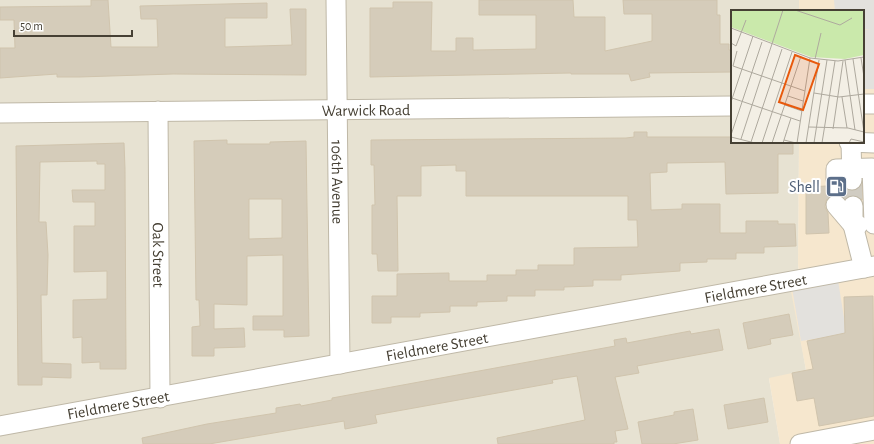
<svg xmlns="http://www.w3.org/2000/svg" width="874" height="444" font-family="'Alegreya Sans',sans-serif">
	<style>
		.residential { fill: #e7e2d2 }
		.commercial { fill: #f6e7ce }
		.parking { fill: #e3e1dd }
		.building { fill: #d5ccba; stroke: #d0c4ad; fill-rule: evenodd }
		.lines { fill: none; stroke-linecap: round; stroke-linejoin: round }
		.minor-tunnel { stroke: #d0ccc2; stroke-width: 19; stroke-dasharray: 19 10; stroke-linecap: butt }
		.minor-casing { stroke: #bfb8a7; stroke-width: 21 }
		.minor { stroke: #fff; stroke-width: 19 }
		.labels { text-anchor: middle; stroke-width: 4; stroke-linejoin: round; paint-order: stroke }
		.street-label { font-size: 16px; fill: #464034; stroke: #fff }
		.service-label { font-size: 16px; fill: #4e5e75; stroke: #fff; text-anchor: end }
		.inset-road { fill: none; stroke: #aea99e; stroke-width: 1 }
		.view { fill: #e8590c; fill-opacity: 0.15; stroke: #e8590c; stroke-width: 2 }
		.inset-edge { fill: none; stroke: #464034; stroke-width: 2 }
	</style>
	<rect width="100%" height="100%" fill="#f3efe5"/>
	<polygon class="residential" points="0,0 799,0 799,11 732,11 732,142 799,142 798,264 801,341 806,371 769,379 780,444 0,444"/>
	<polygon class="commercial" points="799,0 874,0 874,444 856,444 854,438 820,444 780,444 769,378 806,370 790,286 800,284 798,264 799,142 863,142 863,11 799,11"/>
	<g class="parking">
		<polygon points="834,0 874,0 874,89 863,89 863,30 870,29 863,29 863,11 835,11"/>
		<polygon points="837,274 847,337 827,337 801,341 791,282"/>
	</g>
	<g class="building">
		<polygon points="91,0 108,0 111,47 158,47 157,19 141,19 140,6 267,3 267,18 225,18 225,47 292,45 290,9 306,9 306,75 173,74 79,77 57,77 57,74 0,78 0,48 15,48 14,20 0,20 0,7 91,6"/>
		<polygon points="479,0 573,0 574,17 605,17 605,51 652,41 652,14 624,14 623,0 717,0 717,15 720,15 720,44 729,44 729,50 732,50 732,72 649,73 650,77 631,81 629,74 571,74 571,73 370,77 370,8 393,8 393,2 432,2 431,51 456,51 456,38 473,38 473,50 475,50 536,49 536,15 479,15"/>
		<polygon points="634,132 647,132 647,137 731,137 731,142 793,142 793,154 778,154 778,193 726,194 725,162 667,163 667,172 650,173 651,210 682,209 682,204 720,204 720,233 746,233 746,221 778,221 778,224 795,224 796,246 764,247 764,253 736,253 736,259 707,259 707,262 680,263 680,271 621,275 621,280 593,280 593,286 564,287 564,290 535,290 535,296 507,296 507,301 477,302 477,306 450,306 450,312 420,313 420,317 391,317 391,323 372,323 372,296 397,296 397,274 449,273 449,281 487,281 487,275 516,275 516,270 538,270 538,265 574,265 574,248 638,247 637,220 628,220 628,196 466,196 466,171 456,171 456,165 421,166 421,196 397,196 398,271 378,271 377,254 372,254 372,205 375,205 374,165 371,165 371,140 626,138 634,137"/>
		<path d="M227,140V144H270V142L306,141L309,336L284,337V330H253V316H283V255L247,256V305L214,304V329L244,328L245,347L214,348V356H192V327L200,326L199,300H196L194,141ZM249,199H282V238L249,239Z"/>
		<polygon points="124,143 125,169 126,369 100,369 100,362 82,363 82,337 73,338 73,300 107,299 107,271 74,272 74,226 95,226 95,202 73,202 72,190 105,190 105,164 97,164 97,161 40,162 39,222 46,222 48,255 47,295 41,295 42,363 71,364 71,378 42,377 42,385 18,385 16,146"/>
		<polygon points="862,185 862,200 853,195 845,199 840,195 834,194 829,196 826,201 825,207 828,213 829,233 806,234 806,187 827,186 836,191 844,187 852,191 857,190"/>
		<polygon points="873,296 874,416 819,426 814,398 797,401 792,373 813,369 807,341 845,333 844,297"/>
		<polygon points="789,314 793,335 770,339 771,344 748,349 743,323"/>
		<polygon points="719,329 723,350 637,366 639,373 615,377 628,429 615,431 617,442 614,442 614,444 498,444 497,438 585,420 577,376 552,380 553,383 375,415 377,423 345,429 344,421 209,444 143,444 142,438 207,424 276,413 276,408 300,404 301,406 332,400 332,398 615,346 614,340 626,338 627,343 690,331 691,334"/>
		<polygon points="764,398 768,422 728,429 724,405"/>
		<polygon points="693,409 698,440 673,444 642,444 638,422 674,415 674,412"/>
	</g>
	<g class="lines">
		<g class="minor-tunnel">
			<polyline points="836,180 836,205"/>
			<polyline points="852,180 853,206"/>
		</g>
		<defs>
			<g id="minor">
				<path id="s1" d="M336,0L340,364"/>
				<polyline points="863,104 874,104"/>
				<path id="s2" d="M158,111L160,398"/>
				<path id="s3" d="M0,113L732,106"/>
				<polyline points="849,142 874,143"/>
				<polyline points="851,142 852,180"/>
				<polyline points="836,180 836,169 872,168 874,224"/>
				<polyline points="836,205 853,225 858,225"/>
				<polyline points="853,206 853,225 864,268"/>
				<path id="s4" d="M0,426L874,266"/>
				<polyline points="800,444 874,430"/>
			</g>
		</defs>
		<use href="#minor" class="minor-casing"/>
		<use href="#minor" class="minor"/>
	</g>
	<defs>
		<symbol id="fuel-square" viewBox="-11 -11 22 22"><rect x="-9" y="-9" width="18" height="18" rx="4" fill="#5c6f8a" stroke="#fff"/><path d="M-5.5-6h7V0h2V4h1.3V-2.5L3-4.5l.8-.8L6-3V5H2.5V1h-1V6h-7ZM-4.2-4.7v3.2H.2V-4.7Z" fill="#fff"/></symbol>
	</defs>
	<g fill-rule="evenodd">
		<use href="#fuel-square" x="824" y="174" width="25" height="25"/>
	</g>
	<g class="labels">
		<g class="street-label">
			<text dy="6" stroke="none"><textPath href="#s3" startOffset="366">Warwick Road</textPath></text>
			<text dy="6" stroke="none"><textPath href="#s1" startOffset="182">106th Avenue</textPath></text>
			<text dy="6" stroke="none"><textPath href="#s2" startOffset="144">Oak Street</textPath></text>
			<text dy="6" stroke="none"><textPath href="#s4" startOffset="768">Fieldmere Street</textPath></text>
			<text dy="6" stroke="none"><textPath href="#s4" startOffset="444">Fieldmere Street</textPath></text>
			<text dy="6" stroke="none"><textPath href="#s4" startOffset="120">Fieldmere Street</textPath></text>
		</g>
		<g class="service-label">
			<text x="820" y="192">Shell</text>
		</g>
	</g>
	<g transform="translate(731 10)">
		<rect width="133" height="133" fill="#f3efe5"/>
		<path d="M0,0H133V45L114,49L80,47L0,17Z" fill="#cae9ab"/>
		<path class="inset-road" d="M64,0L109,15L121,8M0,18L79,48L107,51L133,47M0,33L5,36L15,10M6,41L2,56L74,81M130,48L133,67M84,49L90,23M122,49L133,122M114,50L124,120M83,83L108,87L133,84M57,86L72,91M111,87L116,118M1,88L69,111M0,92L22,26M54,95L71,101M78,117L117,118L133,122M102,119L112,51M0,125L31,32M0,127L24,133M10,129L52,0M53,130L65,133M20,132L51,39M31,133L61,42M41,133L70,46M52,133L60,108M66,133L79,48M75,133L88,50M83,133L96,50M91,133L104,51M118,133L120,129L133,132"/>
		<path class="view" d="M64,45L88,54L72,100L48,92Z"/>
		<rect width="133" height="133" class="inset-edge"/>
	</g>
	<path d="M14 30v6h118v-6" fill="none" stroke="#464034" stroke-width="2"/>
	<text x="20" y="30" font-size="12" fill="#464034" stroke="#ffffff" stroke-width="3" paint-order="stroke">50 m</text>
</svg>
